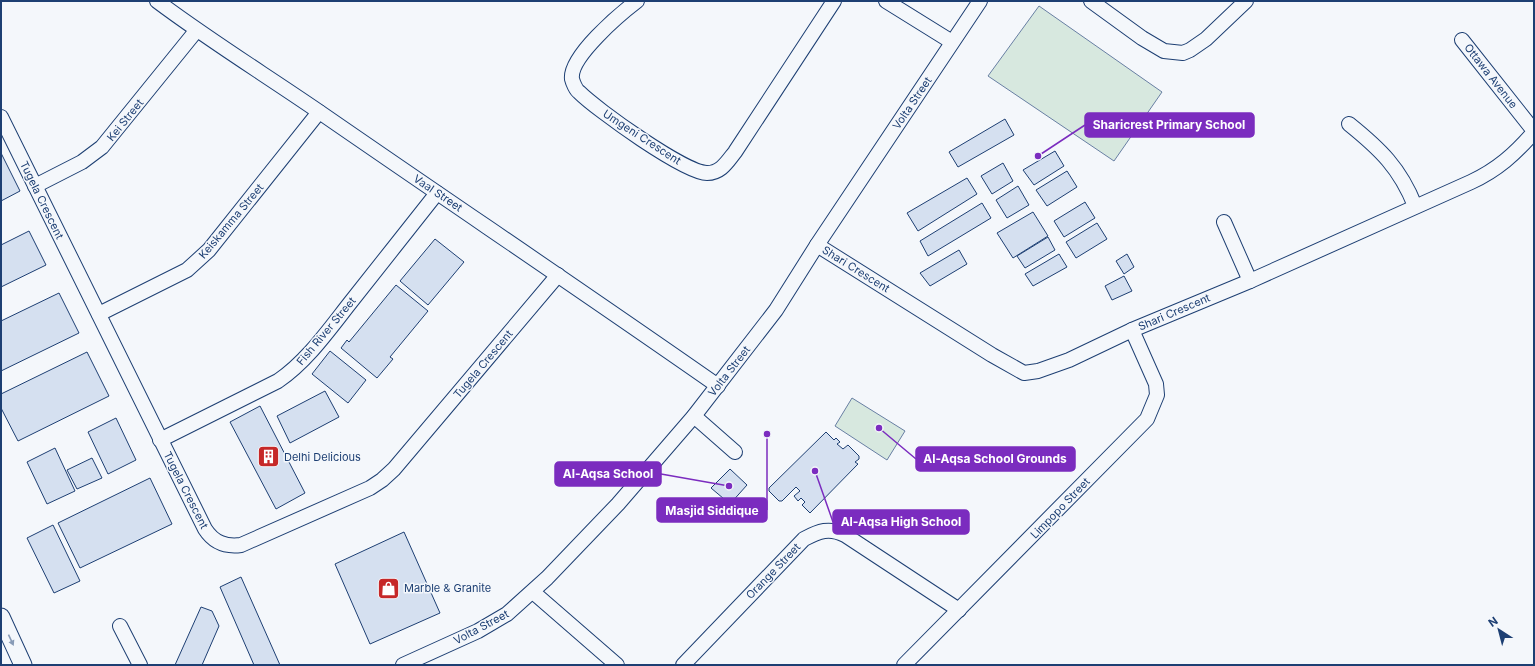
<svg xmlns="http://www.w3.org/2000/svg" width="1535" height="666" font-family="Inter,sans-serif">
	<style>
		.green { fill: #d7e8df; stroke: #687fa3 }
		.building { fill: #d5e0f0; stroke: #1d3f73 }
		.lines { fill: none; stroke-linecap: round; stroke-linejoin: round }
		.minor-casing { stroke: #1d3f73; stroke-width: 16 }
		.major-casing { stroke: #1d3f73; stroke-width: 19 }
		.minor { stroke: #f4f7fb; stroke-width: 14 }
		.major { stroke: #f4f7fb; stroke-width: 17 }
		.oneway { fill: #889bb7 }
		.labels { text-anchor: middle; stroke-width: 3; stroke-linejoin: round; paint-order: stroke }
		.street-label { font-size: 11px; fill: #1d3f73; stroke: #f4f7fb }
		.poi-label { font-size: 11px; fill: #1d3f73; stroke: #f4f7fb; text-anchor: start }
		.leader { fill: none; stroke: #7b2cbf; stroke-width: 1.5 }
		.callout-dot { fill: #7b2cbf; stroke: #f4f7fb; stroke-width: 1.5 }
		.callout { fill: #7b2cbf; stroke: #7b2cbf; stroke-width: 1.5 }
		.callout-label { font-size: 12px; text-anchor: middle; font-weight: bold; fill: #fff }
	</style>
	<rect width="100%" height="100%" fill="#f4f7fb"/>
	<g class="green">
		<polygon points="1039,6 1162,92 1114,161 988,76"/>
		<polygon points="852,398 905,431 887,460 835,426"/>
	</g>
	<g class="building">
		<polygon points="1005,119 1014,135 958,167 949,152"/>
		<polygon points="1055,151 1064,166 1034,185 1023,170"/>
		<polygon points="1,153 20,191 1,201"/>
		<polygon points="1003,163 1013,181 992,194 981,176"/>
		<polygon points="1067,171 1077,187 1047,206 1036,190"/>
		<polygon points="967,178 977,194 918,231 907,213"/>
		<polygon points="1018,186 1029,205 1007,218 996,200"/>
		<polygon points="1085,202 1095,218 1064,237 1054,221"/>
		<polygon points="982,203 991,218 928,256 920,241"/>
		<polygon points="1033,212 1048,236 1013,258 997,233"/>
		<polygon points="1097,223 1107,239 1076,258 1066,242"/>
		<polygon points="29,231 46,265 1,287 1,245"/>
		<polygon points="1048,237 1055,250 1025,268 1017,256"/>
		<polygon points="435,239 464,262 428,305 400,281"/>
		<polygon points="959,250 967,264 930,286 920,273"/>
		<polygon points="1059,254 1067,267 1033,286 1025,274"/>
		<polygon points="1127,254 1134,267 1124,274 1116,261"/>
		<polygon points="1124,276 1132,291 1112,300 1105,286"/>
		<polygon points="396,285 428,311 390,357 393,359 377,378 341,348 347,340 349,342"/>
		<polygon points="59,293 79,333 1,371 1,321"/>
		<polygon points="330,351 366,380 348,403 312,374"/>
		<polygon points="87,352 109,396 18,441 1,408 1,394"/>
		<polygon points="325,391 339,417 290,443 277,416"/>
		<polygon points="260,406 305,493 276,509 230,422"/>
		<polygon points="116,418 136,460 108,474 88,432"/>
		<polygon points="826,432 834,440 836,438 840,442 837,444 843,449 848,445 859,456 859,459 855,462 858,464 810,513 802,505 805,502 801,498 798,501 794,496 800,491 796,487 782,501 779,501 769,491 769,488"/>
		<polygon points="55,448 75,491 47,504 27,462"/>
		<polygon points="92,458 102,478 77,489 67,470"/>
		<polygon points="730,469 747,485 730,504 711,488"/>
		<polygon points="150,478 172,524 80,568 58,523"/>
		<polygon points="53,525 80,581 54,593 27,538"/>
		<polygon points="404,532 440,613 370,644 335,564"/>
		<polygon points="241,577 280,665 254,665 220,587"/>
		<polygon points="201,607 212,611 219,626 202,665 175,665"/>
	</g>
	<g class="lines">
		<defs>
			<g id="minor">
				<path d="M157,1C209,40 264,74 318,111C451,203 585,293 718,386"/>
				<path d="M637,1C620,14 569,57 572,79C573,83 576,90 579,92C597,110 685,173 707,173C721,173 727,162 735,152L834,1"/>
				<polyline points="886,1 952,42"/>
				<polyline points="1091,1 1142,38 1164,51 1183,53 1190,50 1206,39 1246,1"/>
				<polyline points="1462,40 1534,131"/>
				<path d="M1,117L205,529C214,543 226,547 241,545L370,488L382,480L394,469L558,275"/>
				<path d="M1349,124C1380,149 1400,168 1415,206"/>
				<polyline points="35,186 82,162 102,147 196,31"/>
				<polyline points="1224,222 1250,281"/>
				<path d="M817,245L992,355L1024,373L1038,371L1069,360L1132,330L1250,281L1471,182C1497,170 1515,154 1534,132"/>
				<polyline points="99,314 187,270 209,250 319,112"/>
				<polyline points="694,416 735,452"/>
				<path d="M160,440L278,381C307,361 328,331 350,303C379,266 408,230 437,193"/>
				<polyline points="533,592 617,665"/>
				<polyline points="120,626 140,665"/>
				<polyline points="403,665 478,631 507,614 547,578 618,504 694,416 776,310 817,245 980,1"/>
				<path d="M683,665L804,539C819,531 829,527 845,535L959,610"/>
				<polyline points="904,665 1147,419 1157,395 1156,384 1132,330"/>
			</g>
			<polyline id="major" points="1,617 23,665"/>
		</defs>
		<use href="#minor" class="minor-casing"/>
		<use href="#major" class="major-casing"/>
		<use href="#minor" class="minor"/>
		<use href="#major" class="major"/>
	</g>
	<defs><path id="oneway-solid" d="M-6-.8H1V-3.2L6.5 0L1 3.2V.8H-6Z"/></defs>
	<use class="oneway" href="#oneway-solid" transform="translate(11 640) rotate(65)"/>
	<defs>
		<symbol id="building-square" viewBox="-11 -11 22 22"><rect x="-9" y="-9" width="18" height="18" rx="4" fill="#c62828" stroke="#f4f7fb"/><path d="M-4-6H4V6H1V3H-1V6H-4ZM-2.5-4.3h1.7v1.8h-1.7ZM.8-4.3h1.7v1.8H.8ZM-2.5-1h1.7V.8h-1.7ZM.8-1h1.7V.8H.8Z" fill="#fff"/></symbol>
		<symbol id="shop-square" viewBox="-11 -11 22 22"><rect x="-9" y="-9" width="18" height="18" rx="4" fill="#c62828" stroke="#f4f7fb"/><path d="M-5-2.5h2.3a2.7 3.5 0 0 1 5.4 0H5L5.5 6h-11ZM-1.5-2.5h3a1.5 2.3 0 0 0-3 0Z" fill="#fff"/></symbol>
	</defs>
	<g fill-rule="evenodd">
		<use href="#building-square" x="256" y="444" width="25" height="25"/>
		<use href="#shop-square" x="376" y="576" width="25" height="25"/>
	</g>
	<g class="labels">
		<g class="street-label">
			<text transform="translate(1491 76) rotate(52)" y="4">Ottawa Avenue</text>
			<text transform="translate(912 103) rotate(-56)" y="4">Volta Street</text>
			<text transform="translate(125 120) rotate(-51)" y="4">Kei Street</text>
			<text transform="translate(642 137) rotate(33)" y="4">Umgeni Crescent</text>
			<text transform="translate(438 193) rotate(34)" y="4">Vaal Street</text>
			<text transform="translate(42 200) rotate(64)" y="4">Tugela Crescent</text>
			<text transform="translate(231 221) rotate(-50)" y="4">Keiskamma Street</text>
			<text transform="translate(856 269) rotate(32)" y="4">Shari Crescent</text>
			<text transform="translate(1174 312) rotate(-23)" y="4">Shari Crescent</text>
			<text transform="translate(326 331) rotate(-50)" y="4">Fish River Street</text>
			<text transform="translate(483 364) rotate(-50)" y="4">Tugela Crescent</text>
			<text transform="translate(729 371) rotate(-52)" y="4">Volta Street</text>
			<text transform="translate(186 490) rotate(63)" y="4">Tugela Crescent</text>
			<text transform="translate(1060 508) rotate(-46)" y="4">Limpopo Street</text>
			<text transform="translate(773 571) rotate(-46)" y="4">Orange Street</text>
			<text transform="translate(481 627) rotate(-28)" y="4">Volta Street</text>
		</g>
		<g class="poi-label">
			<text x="284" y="461">Delhi Delicious</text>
			<text x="404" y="592">Marble &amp; Granite</text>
		</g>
	</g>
	<path class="leader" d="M1038 156L1085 125M879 428L916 459M729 486L661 474M767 434L767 510M815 471L833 522"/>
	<g class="callout-dot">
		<circle cx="1038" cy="156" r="4"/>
		<circle cx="879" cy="428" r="4"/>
		<circle cx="729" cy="486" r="4"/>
		<circle cx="767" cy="434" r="4"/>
		<circle cx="815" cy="471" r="4"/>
	</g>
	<g class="callout">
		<rect x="1085" y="113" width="169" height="24" rx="4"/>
		<rect x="916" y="447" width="159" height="24" rx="4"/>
		<rect x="555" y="462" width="106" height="24" rx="4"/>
		<rect x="657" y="498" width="110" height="24" rx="4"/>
		<rect x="833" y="510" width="136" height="24" rx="4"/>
	</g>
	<g class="callout-label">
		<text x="1169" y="129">Sharicrest Primary School</text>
		<text x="995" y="463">Al-Aqsa School Grounds</text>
		<text x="608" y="478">Al-Aqsa School</text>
		<text x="712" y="515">Masjid Siddique</text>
		<text x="901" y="526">Al-Aqsa High School</text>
	</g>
	<rect width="1535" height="666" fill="none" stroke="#1d3f73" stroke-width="4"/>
	<g transform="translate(1499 630) rotate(324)" stroke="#f4f7fb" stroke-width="3" paint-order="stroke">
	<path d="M0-3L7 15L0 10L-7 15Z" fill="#1d3f73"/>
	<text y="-6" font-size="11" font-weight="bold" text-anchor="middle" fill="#1d3f73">N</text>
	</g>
</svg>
